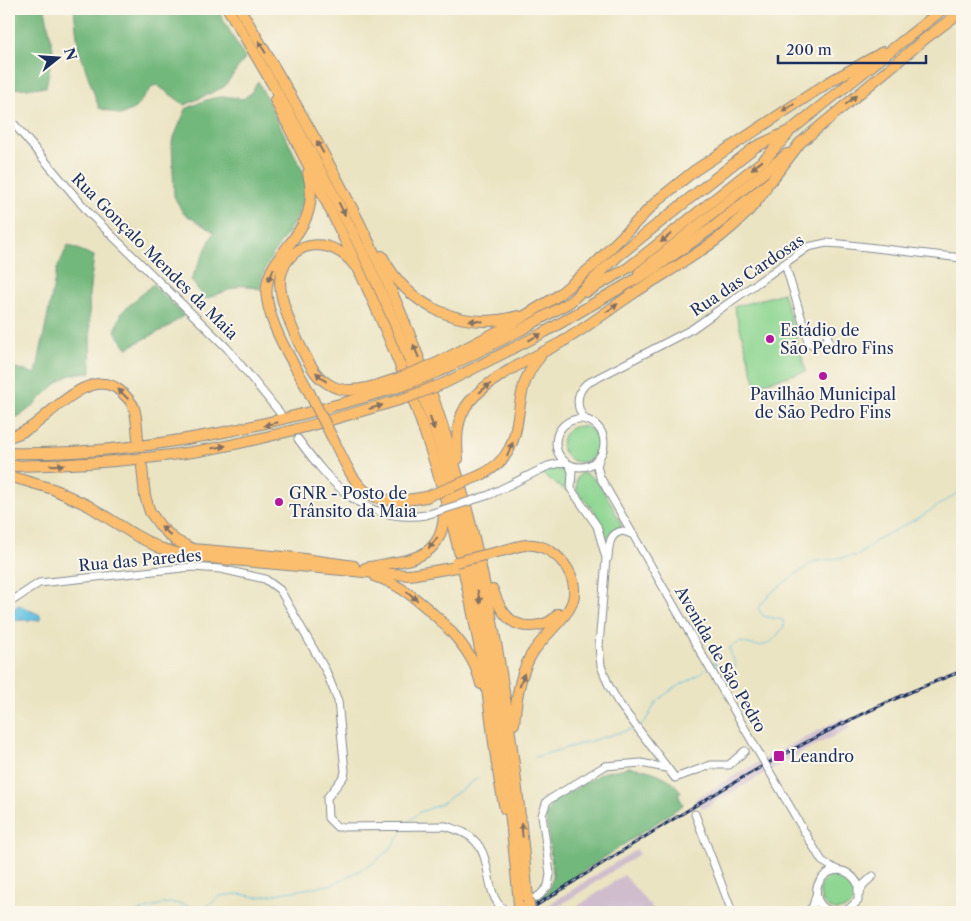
<svg xmlns="http://www.w3.org/2000/svg" width="971" height="921" font-family="'Libre Caslon Text',serif">
	<style>
		.industrial { fill: #cfbdce }
		.green { fill: #8ed692; stroke: #548278 }
		.forest { fill: #72b77c; stroke: #46736d }
		.water { fill: #64c2e2; stroke: #4078a0 }
		.lines { fill: none; stroke-linecap: round; stroke-linejoin: round }
		.stream { stroke: #64c2e2; stroke-width: 1 }
		.minor-casing { stroke: #838a90; stroke-width: 9 }
		.highway-casing { stroke: #838a90; stroke-width: 12 }
		.minor { stroke: #fff; stroke-width: 7 }
		.highway { stroke: #fbbd6e; stroke-width: 10 }
		.rail-casing { stroke: #1b2f5e; stroke-width: 3 }
		.rail { stroke: #fbf7ec; stroke-width: 1; stroke-dasharray: 4; stroke-linecap: butt }
		.minor-bridge-casing { stroke: #838a90; stroke-width: 9; stroke-linecap: butt }
		.highway-bridge-casing { stroke: #838a90; stroke-width: 12; stroke-linecap: butt }
		.minor-bridge { stroke: #fff; stroke-width: 7 }
		.highway-bridge { stroke: #fbbd6e; stroke-width: 10 }
		.oneway { fill: #806f65 }
		.poi-dot { fill: #b5179e; stroke: #fbf7ec; stroke-width: 2 }
		.labels { text-anchor: middle; stroke-width: 4; stroke-linejoin: round; paint-order: stroke }
		.street-label { font-size: 16px; fill: #1b2f5e; stroke: #fbf7ec }
		.poi-label { font-size: 16px; fill: #1b2f5e; stroke: #fbf7ec; text-anchor: start }
	</style>
	<rect width="100%" height="100%" fill="#fbf7ec"/>
	<filter id="ink" filterUnits="userSpaceOnUse"><feTurbulence type="fractalNoise" baseFrequency=".02" numOctaves="2"/><feDisplacementMap in="SourceGraphic" scale="10" xChannelSelector="R" yChannelSelector="G"/><feConvolveMatrix kernelMatrix="1 2 1 2 8 2 1 2 1" color-interpolation-filters="sRGB"/></filter>
	<filter id="wash" filterUnits="userSpaceOnUse"><feTurbulence type="fractalNoise" baseFrequency=".0096" numOctaves="4" result="noise"/><feDisplacementMap in="SourceGraphic" scale="20" xChannelSelector="R" yChannelSelector="G"/><feGaussianBlur stdDeviation="1.12" result="paint"/><feColorMatrix in="noise" values="0 0 0 0 0 0 0 0 0 0 0 0 0 0 0 0 0 1.4 0 .05"/><feComposite in="paint" operator="in"/></filter>
	<g filter="url(#wash)">
		<rect width="100%" height="100%" fill="#ebe4c3"/>
		<g class="industrial">
			<polygon points="844,717 850,728 798,754 799,756 795,756 703,809 694,800 742,771"/>
			<polygon points="637,849 639,854 550,912 537,912"/>
			<polygon points="624,875 656,912 573,912 578,906"/>
		</g>
		<g class="green">
			<polygon points="783,293 806,371 756,385 734,307"/>
			<circle cx="580" cy="444" r="18"/>
			<polygon points="559,466 567,471 566,491 542,474"/>
			<path d="M581,473C598,472 615,512 622,526L612,530L606,540L596,513L577,491L576,480Z"/>
			<circle cx="838" cy="892" r="18"/>
		</g>
		<g class="forest">
			<polygon points="9,9 45,9 53,50 46,87 9,89"/>
			<polygon points="74,9 217,9 245,58 224,87 185,105 157,85 153,86 135,108 121,115 99,108 78,47"/>
			<path d="M258,81L306,178C308,227 266,244 260,289L242,285L205,299L191,280L214,232L183,213L174,196L172,142L186,109C209,98 218,94 243,99L251,93Z"/>
			<path d="M68,245L94,256L89,295L91,373C86,373 80,372 75,374C50,380 34,414 9,420V366L36,374L57,269Z"/>
			<polygon points="153,284 184,315 168,327 127,348 115,331 122,312"/>
			<path d="M629,767C648,769 670,775 681,792L678,794L683,805L536,903L535,900L549,890L553,876L546,816L551,805L562,795L574,790L601,773Z"/>
		</g>
		<polygon class="water" points="19,605 40,615 40,620 9,620 9,612"/>
		<g class="lines">
			<g class="stream">
				<path d="M711,665L715,662L725,674L736,666L729,648L740,642C765,649 770,647 784,626L783,620L763,616L758,608L772,592L813,562L859,555L878,539L922,516L962,490"/>
				<path d="M640,725C649,720 650,711 656,703C670,687 691,682 706,669"/>
				<polyline points="535,757 632,729"/>
				<polyline points="408,823 418,813 441,804 478,778"/>
				<path d="M137,912C148,909 161,903 172,903C195,904 200,918 219,896L239,894L258,897L334,884L372,864L390,849L403,831"/>
			</g>
		</g>
	</g>
	<g filter="url(#ink)">
		<g class="lines">
			<defs>
				<g id="minor">
					<polyline points="9,118 89,213 227,348 280,413"/>
					<polyline points="785,264 807,336 808,342 813,345 829,341 826,331 807,336"/>
					<circle cx="580" cy="443" r="24"/>
					<path d="M586,420C576,410 575,394 586,384L692,329L808,247L826,243L841,244L962,258"/>
					<path d="M298,439C331,484 364,524 426,515"/>
					<polyline points="600,456 597,466 600,477 697,646"/>
					<polyline points="569,465 572,471 571,489 597,526 606,558 599,646 601,666 609,686 618,702 675,778 711,765 729,765 745,751"/>
					<polyline points="489,495 548,466 565,462"/>
					<path d="M608,558C609,545 609,533 623,531L634,535"/>
					<path d="M9,603L39,583L192,567L221,569L265,579L280,590L326,671L338,701L345,771L344,776L327,798L328,818L337,827L446,826C456,830 467,832 474,840C495,859 482,903 510,912"/>
					<polyline points="695,814 732,912"/>
					<polyline points="808,838 822,861 837,870"/>
					<polyline points="860,893 863,885 873,876"/>
					<polyline points="511,912 540,895 548,886 550,874 542,815 547,801 605,766 641,763 666,768"/>
					<polyline points="808,912 813,906 816,895"/>
					<path d="M831,912C794,895 836,847 858,884V901L845,912"/>
				</g>
				<g id="highway">
					<path d="M228,9C308,142 384,277 433,425C484,581 505,742 519,905"/>
					<path d="M240,9C308,123 375,239 421,364C487,539 512,714 528,899"/>
					<path d="M275,100C346,238 415,376 453,527C467,581 478,635 487,690C493,730 496,770 505,809"/>
					<path d="M382,256C408,307 463,332 518,316"/>
					<path d="M355,266C334,237 291,237 281,275C275,297 302,353 315,372C320,379 331,387 340,389C359,393 381,384 399,378"/>
					<polyline points="639,273 787,154"/>
					<polyline points="586,292 628,268 765,159 788,134"/>
					<polyline points="437,363 508,326 556,297 594,265 658,200 694,171 829,82 883,52"/>
					<polyline points="440,371 521,330 570,302 618,256 694,195 755,147 791,130 943,9"/>
					<polyline points="445,383 545,332 655,268 715,226 771,181 800,143 926,38 962,11"/>
					<path d="M308,390C293,362 272,331 267,299C260,250 325,238 308,173"/>
					<path d="M9,437C16,435 23,432 30,428C52,413 91,367 119,390C125,395 132,401 134,408C137,417 137,429 138,439"/>
					<path d="M335,443C359,493 368,508 426,497"/>
					<path d="M9,453C144,456 273,425 402,386"/>
					<path d="M458,459C456,439 456,417 470,401C493,375 531,359 562,342C587,327 610,309 634,293C680,263 736,236 766,188"/>
					<path d="M9,466C72,465 136,461 199,451C269,439 337,418 406,398"/>
					<polyline points="142,467 145,496 150,512 161,527 175,540 193,549 297,558 354,566"/>
					<polyline points="9,476 53,489 89,506 135,535 160,548 187,556 375,573 410,575 457,567"/>
					<path d="M479,476C537,449 503,397 540,357"/>
					<path d="M501,551C511,549 523,543 534,545C561,549 585,584 569,609C558,626 540,639 530,657C519,677 516,702 514,724"/>
					<path d="M365,568C403,559 445,564 444,509"/>
					<path d="M376,577C409,586 457,632 473,662C477,669 479,677 481,684"/>
					<path d="M493,590C497,601 501,612 511,620C523,630 549,627 558,614"/>
				</g>
			</defs>
			<use href="#minor" class="minor-casing"/>
			<use href="#highway" class="highway-casing"/>
			<use href="#minor" class="minor"/>
			<use href="#highway" class="highway"/>
			<defs>
				<path id="rail" d="M526,912C668,822 804,731 962,671"/>
			</defs>
			<use href="#rail" class="rail-casing"/>
			<use href="#rail" class="rail"/>
			<defs>
				<g id="minor-bridge">
					<polyline points="426,515 489,495"/>
					<polyline points="697,646 808,838"/>
				</g>
				<g id="highway-bridge">
					<polyline points="399,378 437,363"/>
					<polyline points="402,386 440,371"/>
					<polyline points="308,390 335,443"/>
					<polyline points="406,398 445,383"/>
					<polyline points="426,497 479,476"/>
					<polyline points="456,562 501,551"/>
					<polyline points="528,899 530,912"/>
					<polyline points="519,905 520,912"/>
				</g>
			</defs>
			<use href="#minor-bridge" class="minor-bridge-casing"/>
			<use href="#highway-bridge" class="highway-bridge-casing"/>
			<use href="#minor-bridge" class="minor-bridge"/>
			<use href="#highway-bridge" class="highway-bridge"/>
		</g>
		<defs><path id="oneway-solid" d="M-6-.8H1V-3.2L6.5 0L1 3.2V.8H-6Z" transform="scale(1.25)"/></defs>
		<g class="oneway">
			<use href="#oneway-solid" transform="translate(262 47) rotate(-121)"/>
			<use href="#oneway-solid" transform="translate(851 100) rotate(-40)"/>
			<use href="#oneway-solid" transform="translate(788 108) rotate(147)"/>
			<use href="#oneway-solid" transform="translate(320 147) rotate(-119)"/>
			<use href="#oneway-solid" transform="translate(757 165) rotate(142)"/>
			<use href="#oneway-solid" transform="translate(342 209) rotate(63)"/>
			<use href="#oneway-solid" transform="translate(666 238) rotate(141)"/>
			<use href="#oneway-solid" transform="translate(271 275) rotate(112)"/>
			<use href="#oneway-solid" transform="translate(612 308) rotate(-35)"/>
			<use href="#oneway-solid" transform="translate(476 321) rotate(-176)"/>
			<use href="#oneway-solid" transform="translate(535 337) rotate(-28)"/>
			<use href="#oneway-solid" transform="translate(416 351) rotate(-112)"/>
			<use href="#oneway-solid" transform="translate(321 377) rotate(-138)"/>
			<use href="#oneway-solid" transform="translate(485 388) rotate(-39)"/>
			<use href="#oneway-solid" transform="translate(123 394) rotate(-135)"/>
			<use href="#oneway-solid" transform="translate(376 407) rotate(-16)"/>
			<use href="#oneway-solid" transform="translate(432 423) rotate(71)"/>
			<use href="#oneway-solid" transform="translate(271 424) rotate(167)"/>
			<use href="#oneway-solid" transform="translate(219 447) rotate(-11)"/>
			<use href="#oneway-solid" transform="translate(510 449) rotate(-67)"/>
			<use href="#oneway-solid" transform="translate(57 465) rotate(-2)"/>
			<use href="#oneway-solid" transform="translate(166 531) rotate(-136)"/>
			<use href="#oneway-solid" transform="translate(433 543) rotate(129)"/>
			<use href="#oneway-solid" transform="translate(412 596) rotate(41)"/>
			<use href="#oneway-solid" transform="translate(479 597) rotate(78)"/>
			<use href="#oneway-solid" transform="translate(522 680) rotate(-71)"/>
			<use href="#oneway-solid" transform="translate(522 830) rotate(-95)"/>
		</g>
	</g>
	<g class="poi-dot">
		<circle cx="770" cy="339" r="5"/>
		<circle cx="823" cy="376" r="5"/>
		<circle cx="279" cy="502" r="5"/>
		<rect x="773" y="750" width="12" height="12" rx="2.5"/>
	</g>
	<g class="labels">
		<g class="street-label">
			<text transform="translate(155 256) rotate(45)" y="6">Rua Gonçalo Mendes da Maia</text>
			<text transform="translate(747 275) rotate(-34)" y="6">Rua das Cardosas</text>
			<text transform="translate(140 560) rotate(-5)" y="6">Rua das Paredes</text>
			<text transform="translate(721 659) rotate(60)" y="6">Avenida de São Pedro</text>
		</g>
		<g class="poi-label">
			<text x="780" y="336">Estádio de<tspan x="780" dy="18">São Pedro Fins</tspan></text>
			<text x="823" y="400" text-anchor="middle">Pavilhão Municipal<tspan x="823" dy="18">de São Pedro Fins</tspan></text>
			<text x="289" y="499">GNR - Posto de<tspan x="289" dy="18">Trânsito da Maia</tspan></text>
			<text x="790" y="762">Leandro</text>
		</g>
	</g>
	<rect width="971" height="921" fill="none" stroke="#fbf7ec" stroke-width="30"/>
	<g transform="translate(58 58) rotate(73)" stroke="#fbf7ec" stroke-width="4" paint-order="stroke">
	<path d="M0-4L9 19L0 12L-9 19Z" fill="#1b2f5e"/>
	<text y="-8" font-size="14" font-weight="bold" text-anchor="middle" fill="#1b2f5e">N</text>
	</g>
	<path d="M778 55v8h148v-8" fill="none" stroke="#1b2f5e" stroke-width="2.5"/>
	<text x="786" y="55" font-size="15" fill="#1b2f5e" stroke="#fbf7ec" stroke-width="4" paint-order="stroke">200 m</text>
</svg>
